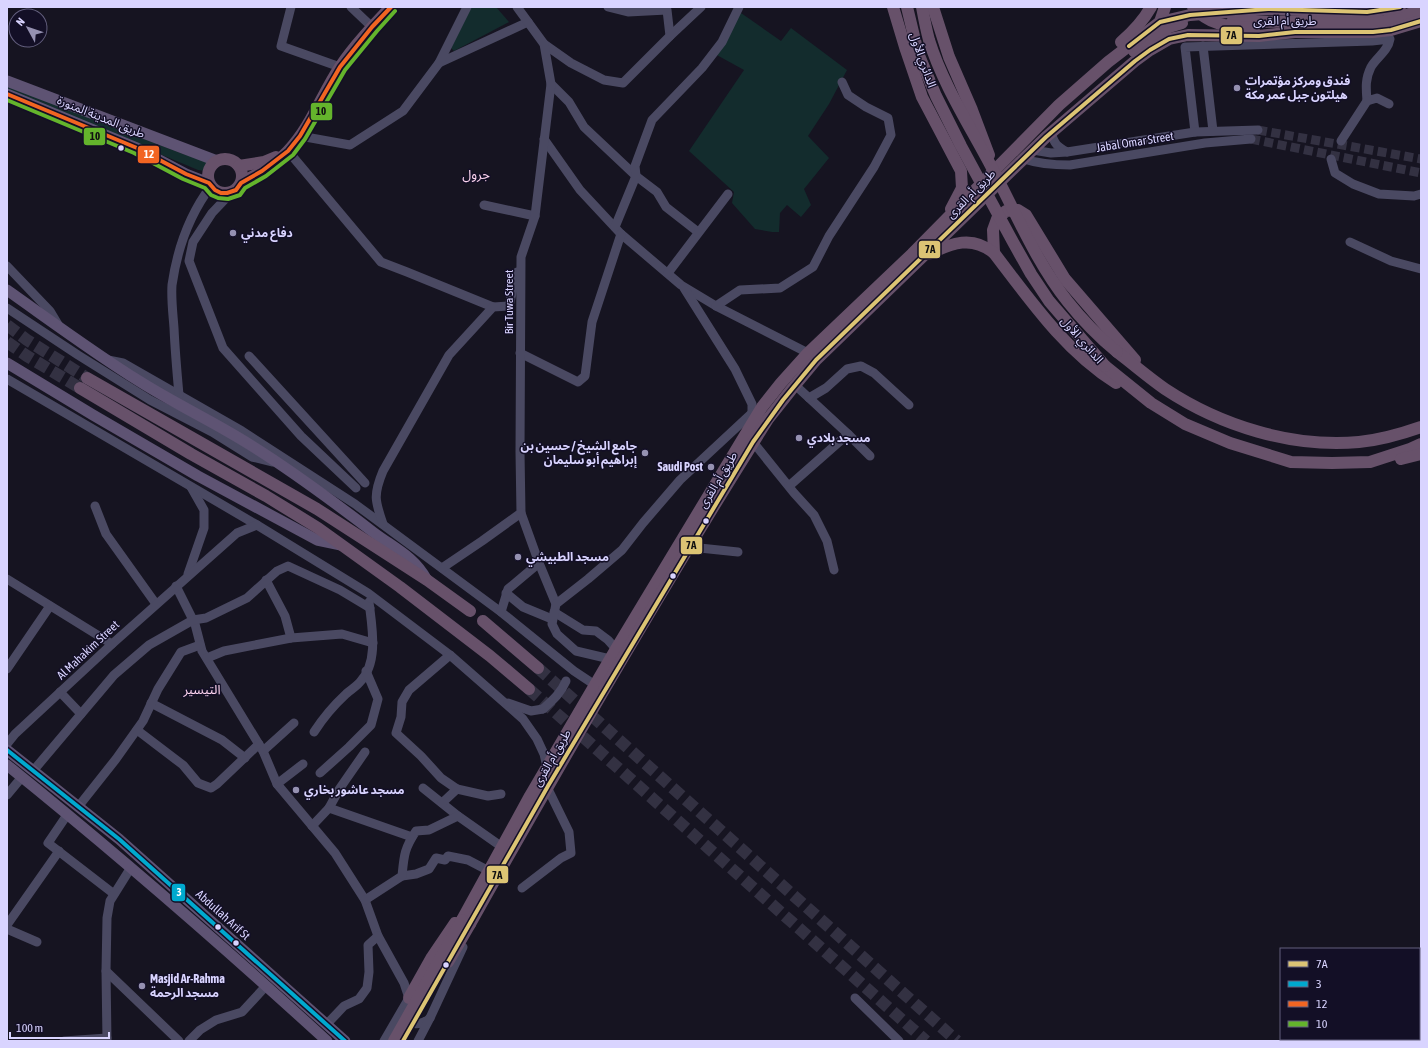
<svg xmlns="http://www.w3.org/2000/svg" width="1428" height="1048" font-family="'Asap Condensed','Noto Sans Arabic',sans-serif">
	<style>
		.green { fill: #132c2d }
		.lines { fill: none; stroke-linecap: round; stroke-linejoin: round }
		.minor-tunnel { stroke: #333142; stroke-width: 9; stroke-dasharray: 9 4.5; stroke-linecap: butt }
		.highway-tunnel { stroke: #333142; stroke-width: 12; stroke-dasharray: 12 6; stroke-linecap: butt }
		.minor { stroke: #4a4962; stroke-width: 9 }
		.major { stroke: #5e5373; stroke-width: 11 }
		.highway { stroke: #67516a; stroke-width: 12 }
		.minor-bridge { stroke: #4a4962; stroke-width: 9 }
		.highway-bridge { stroke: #67516a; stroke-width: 12 }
		.bus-1-casing { stroke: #130f26; stroke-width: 7 }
		.bus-2-casing { stroke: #130f26; stroke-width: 7 }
		.bus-3-casing { stroke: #130f26; stroke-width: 7 }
		.bus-4-casing { stroke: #130f26; stroke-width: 7 }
		.bus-1 { stroke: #dcc474; stroke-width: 4 }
		.bus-2 { stroke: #00a9ce; stroke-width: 4 }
		.bus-3 { stroke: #f26522; stroke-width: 4 }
		.bus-4 { stroke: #64b42c; stroke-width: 4 }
		.poi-dot { fill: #9591b1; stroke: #130f26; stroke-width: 1.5 }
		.bus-dot { fill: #d9d4ff; stroke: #130f26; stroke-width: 1.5 }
		.labels { text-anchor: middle; stroke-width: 3; stroke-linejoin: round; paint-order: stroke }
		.street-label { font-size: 12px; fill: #d9d4ff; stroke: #130f26 }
		.poi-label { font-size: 12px; font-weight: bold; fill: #d9d4ff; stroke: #130f26; text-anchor: start }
		.neighbourhood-label { font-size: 13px; fill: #ffd6f0; stroke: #130f26 }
		.line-badge { stroke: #130f26; stroke-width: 1.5 }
		.badge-label { font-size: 11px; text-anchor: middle; font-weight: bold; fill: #fff }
		.pale-badge-label { font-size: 11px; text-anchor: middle; font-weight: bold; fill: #111 }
	</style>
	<rect width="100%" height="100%" fill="#161421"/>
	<g class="green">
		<polygon points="471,7 496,7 509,22 454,51 450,47"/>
		<polygon points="741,13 781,41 791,28 847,70 829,104 808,136 829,158 804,189 811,205 801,217 787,205 780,213 779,232 772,232 755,229 732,203 734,192 689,151 744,70 715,54"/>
		<polygon points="7,86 183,154 205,160 208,163 208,166 205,171 198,170 7,90"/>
	</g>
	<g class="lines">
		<g class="minor-tunnel">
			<polyline points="1258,130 1421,159"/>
			<polyline points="1251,139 1421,173"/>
		</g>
		<g class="highway-tunnel">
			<polyline points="7,325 27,340 87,378"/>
			<polyline points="7,342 27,356 80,388"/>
			<polyline points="538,668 957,1041"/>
			<polyline points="529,689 926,1041"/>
		</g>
		<g class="minor">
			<polyline points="291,7 281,46 340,67"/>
			<polyline points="351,7 372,27"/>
			<polyline points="608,7 628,12 667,10 670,36"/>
			<polyline points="544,44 571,63 604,80 623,83 670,36 701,7"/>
			<polyline points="1203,46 1213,131"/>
			<polyline points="439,63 528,22"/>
			<polyline points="551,84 569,102 584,127 636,176 657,192 666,207 698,232"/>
			<path d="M1195,132L1185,47L1372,41L1390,39C1388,51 1377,57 1371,67C1365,79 1366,88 1367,101L1377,98L1389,104"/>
			<path d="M1051,133C1055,145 1057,146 1067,152L1195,132L1258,130"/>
			<polyline points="300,136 350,145 403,111 439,63 467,7"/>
			<polyline points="544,139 580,190 621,234 681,285 716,306 808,353"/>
			<polyline points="1341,141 1367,101"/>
			<polyline points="1033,150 1051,153 1067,152"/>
			<polyline points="288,151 381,262 407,272 493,307"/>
			<path d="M1024,159C1039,164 1054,165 1070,165L1205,143L1251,139"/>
			<polyline points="1331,159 1335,173 1353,184 1379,194 1414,196 1421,194"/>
			<polyline points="232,192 212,213 193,242 189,261 223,348 301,436 356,488"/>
			<polyline points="484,205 535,216"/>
			<polyline points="615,227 636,176 635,166 652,120 702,68 722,42 739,7"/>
			<polyline points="1350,242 1391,261 1421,269"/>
			<polyline points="7,266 50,311 59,326"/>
			<polyline points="668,273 728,194"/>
			<polyline points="684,288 735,369 752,404 752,419"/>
			<polyline points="716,306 740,290 780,288 813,267 829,236 874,167 891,135 888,118 866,107 848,95 842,82"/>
			<polyline points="7,308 78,355 150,400 212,432 252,457 273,462"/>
			<polyline points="520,353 578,382 585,376 592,322 621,234"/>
			<polyline points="249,356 365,483"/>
			<polyline points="108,360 123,363 242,431 355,504 501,612 574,671 595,685"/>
			<polyline points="7,379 257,525 368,593 450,655 523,719 537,739 544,754 547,767"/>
			<polyline points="795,385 848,434 870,456"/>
			<path d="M179,395C177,373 175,350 174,328C173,314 171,299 172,285C177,250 190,214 211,186"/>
			<polyline points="809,398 826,388 847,369 861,366 874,373 909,405"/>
			<polyline points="753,442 794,493 814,515 827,541 834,570"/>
			<polyline points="789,486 848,434"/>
			<polyline points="95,506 106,534 156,604"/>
			<path d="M383,524C375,501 373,495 383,471L449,355L493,307L509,306L517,272"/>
			<polyline points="690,547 738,552"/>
			<polyline points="539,563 556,604"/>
			<polyline points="442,568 482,541 521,513 520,452 521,257 535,216 551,84 544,44 517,7"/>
			<polyline points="188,574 204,528 204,510 191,487"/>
			<polyline points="7,579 112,644"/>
			<polyline points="266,580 285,616 291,638"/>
			<polyline points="176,586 195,624 202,651 263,751 277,784 335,853 365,900 378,936 404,983 409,998 384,1041"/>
			<polyline points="506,593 523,607 552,619"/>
			<polyline points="501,612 508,589 539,563 521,513"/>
			<polyline points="554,612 583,630 596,631 608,640 616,649"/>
			<polyline points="207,658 224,651 291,638 342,634 373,643"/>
			<polyline points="610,659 576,651 557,634 552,624 556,604 588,579 622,550 643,523 680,480 752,413"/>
			<polyline points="7,669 50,606"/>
			<polyline points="60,692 81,714"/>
			<polyline points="151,703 222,740 245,758"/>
			<polyline points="508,703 531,711 543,709"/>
			<polyline points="137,730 183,765 198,783 211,788 217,784 259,744"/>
			<path d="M314,732C323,718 333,706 346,694C350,690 356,687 360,682C379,662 372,627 369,602"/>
			<polyline points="7,744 15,734 112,644 237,533 257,525"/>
			<polyline points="263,751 294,723"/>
			<polyline points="33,771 114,675 149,645 193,620 206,618 247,598 277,571 288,566 340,590 370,608"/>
			<polyline points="320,773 349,747 371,725 378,699 366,671"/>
			<polyline points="277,784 303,764"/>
			<polyline points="423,788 458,816 502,847"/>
			<polyline points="457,789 488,796 501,794"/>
			<polyline points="7,795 22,777"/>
			<polyline points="442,803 457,789 441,778 421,756 396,733 401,717 402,702 409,690 450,655"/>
			<polyline points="78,807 116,759 143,721 158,689 181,652 200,645"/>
			<polyline points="329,808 412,837"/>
			<polyline points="67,815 48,843 114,894"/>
			<polyline points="312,826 329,808 340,788 365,752"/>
			<polyline points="402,876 416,874 429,869 436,858 445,860 448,856 468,860 489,871"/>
			<polyline points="522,888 561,858 571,853 569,832 547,787"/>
			<path d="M365,900L402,876C404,856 404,849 416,831L429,830L458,816"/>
			<polyline points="7,925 59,851"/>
			<polyline points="7,929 37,942"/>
			<polyline points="106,971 179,1041"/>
			<polyline points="855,998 899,1041"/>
			<path d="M404,1013C409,1027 421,1026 430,1018"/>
			<polyline points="327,1024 344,1006 359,999 367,988 369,972 368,945 378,936"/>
			<polyline points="64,1041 107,1038"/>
			<polyline points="107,1041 106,971 107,918 110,901 130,869"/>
			<polyline points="189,1041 200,1030 216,1020 242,1012 266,986"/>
			<polyline points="418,1041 430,1018 463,947"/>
		</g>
		<g class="major">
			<polyline points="7,81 217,161"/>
			<polyline points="7,94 137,148 186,174 209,183"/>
			<path d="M7,290C51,321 94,353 139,381C172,402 206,418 239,438C286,466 330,499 373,532C394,548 414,556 427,580"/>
			<polyline points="7,363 93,415 198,476 317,540 341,545"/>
			<polyline points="7,750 119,839 345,1041"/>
			<path d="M7,765C116,853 223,946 327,1041"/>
		</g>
		<g class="highway">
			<polyline points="893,7 905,47 922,97 961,171 962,188 951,209"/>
			<polyline points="933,7 949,57 972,110 989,155"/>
			<polyline points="1160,22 1165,7"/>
			<polyline points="1232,22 1385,21 1413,13 1421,10"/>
			<path d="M1121,42C1134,31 1143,21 1151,7"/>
			<polyline points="1134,51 1169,27 1182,23"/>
			<circle cx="225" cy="176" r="17"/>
			<polyline points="239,166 264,162 276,157"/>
			<path d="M241,183C257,174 275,165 288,151C311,127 322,94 340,67C354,46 373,26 391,7"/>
			<polyline points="994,253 993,230 997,219 1006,211 1018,210 1026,215 1065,279 1135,360"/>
			<path d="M929,254C952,243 972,235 994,253C1030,300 1065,351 1116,383"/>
			<path d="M1117,352C1133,364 1149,378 1165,389C1221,426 1292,448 1359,442C1380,440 1401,434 1421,427"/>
			<polyline points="1105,366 1151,403 1185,424 1230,443 1291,462 1332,463 1370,462 1410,449 1421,444"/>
			<polyline points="87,378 317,509 427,580 470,611"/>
			<polyline points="80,388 191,454 266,496 318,528 400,587 490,656 529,689"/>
			<polyline points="1401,459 1421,454"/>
			<polyline points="483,621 538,668"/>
			<polyline points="462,920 530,796 616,649 762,407 781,383 808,353 912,254 1059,105 1108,62 1160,22 1190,15 1268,9 1367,12 1400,7"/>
			<path d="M470,924C566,753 664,584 768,419L791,390L816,360L1046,137L1135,61L1150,50L1169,39L1188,35L1259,36L1295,32H1373L1391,30L1421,21"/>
			<polyline points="409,998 432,957 455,923"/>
		</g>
		<path class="minor-bridge" d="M543,709C553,700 561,693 566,681"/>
		<g class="highway-bridge">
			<polyline points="907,7 918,53 936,96 961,146 1013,242 1031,274 1049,301 1105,366"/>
			<path d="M922,7C924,18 926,29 929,40C943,85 970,126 992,168C1016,213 1036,262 1068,302C1083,321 1099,337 1117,352"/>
			<path d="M1193,7C1212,27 1229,26 1254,28"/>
			<polyline points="448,962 470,924"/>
			<polyline points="394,1041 462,920"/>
		</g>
		<defs>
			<g id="bus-1">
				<polyline points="1129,46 1160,22 1190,15 1268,9 1367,12 1400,7"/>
				<polyline points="403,1041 548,786 753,442 783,400 816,360 1046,137 1135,61 1150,50 1169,39 1188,35 1259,36 1295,32 1373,32 1391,30 1421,21"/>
			</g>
			<polyline id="bus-2" points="7,750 119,839 345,1041"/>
			<polyline id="bus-3" points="7,94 137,148 186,174 209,183 215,190 221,193 227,193 236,190 241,183 262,171 288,151 300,136 340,67 372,27 391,7"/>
			<polyline id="bus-4" points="7,100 134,153 183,179 205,188 211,195 218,198 228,199 240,195 245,188 266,176 293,155 305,139 345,70 377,31 395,11"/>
		</defs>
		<use href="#bus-1" class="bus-1-casing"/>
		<use href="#bus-2" class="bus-2-casing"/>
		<use href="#bus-3" class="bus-3-casing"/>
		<use href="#bus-4" class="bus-4-casing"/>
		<use href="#bus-1" class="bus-1"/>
		<use href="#bus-2" class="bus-2"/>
		<use href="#bus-3" class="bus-3"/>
		<use href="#bus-4" class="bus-4"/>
	</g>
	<g class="poi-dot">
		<circle cx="1237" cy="88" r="4"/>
		<circle cx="233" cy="233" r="4"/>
		<circle cx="799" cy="438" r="4"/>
		<circle cx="645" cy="453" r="4"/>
		<circle cx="711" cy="467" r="4"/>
		<circle cx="518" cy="557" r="4"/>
		<circle cx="296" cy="790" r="4"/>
		<circle cx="142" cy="986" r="4"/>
	</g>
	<g class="bus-dot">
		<circle cx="121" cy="148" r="3.5"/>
		<circle cx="706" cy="521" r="3.5"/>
		<circle cx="673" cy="576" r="3.5"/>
		<circle cx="218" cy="927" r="3.5"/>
		<circle cx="236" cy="943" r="3.5"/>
		<circle cx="446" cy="965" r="3.5"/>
	</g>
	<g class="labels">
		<g class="street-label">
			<text x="1285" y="25">طريق أم القرى</text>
			<text transform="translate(923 60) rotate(71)" y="4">الدائري الأول</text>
			<text transform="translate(101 117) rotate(22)" y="4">طريق المدينة المنورة</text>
			<text transform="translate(1135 142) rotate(-9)" y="4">Jabal Omar Street</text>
			<text transform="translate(971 194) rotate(-45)" y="4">طريق أم القرى</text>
			<text transform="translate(509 302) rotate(-90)" y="4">Bir Tuwa Street</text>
			<text transform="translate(1082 340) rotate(49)" y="4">الدائري الأول</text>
			<text transform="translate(718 480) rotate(-59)" y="4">طريق أم القرى</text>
			<text transform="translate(88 650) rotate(-43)" y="4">Al Mahakim Street</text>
			<text transform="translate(552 758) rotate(-60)" y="4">طريق أم القرى</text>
			<text transform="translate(223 915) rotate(42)" y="4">Abdullah Arif St</text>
		</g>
		<g class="poi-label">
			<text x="1245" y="85">فندق ومركز مؤتمرات<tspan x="1245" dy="14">هيلتون جبل عمر مكة</tspan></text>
			<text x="241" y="237">دفاع مدني</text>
			<text x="807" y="442">مسجد بلادي</text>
			<text x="637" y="450" text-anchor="end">جامع الشيخ / حسين بن<tspan x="637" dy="14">إبراهيم أبو سليمان</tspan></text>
			<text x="703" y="471" text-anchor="end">Saudi Post</text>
			<text x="526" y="561">مسجد الطبيشي</text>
			<text x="304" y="794">مسجد عاشور بخاري</text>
			<text x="150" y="983">Masjid Ar-Rahma<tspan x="150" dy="14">مسجد الرحمة</tspan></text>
		</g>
		<g class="neighbourhood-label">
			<text x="476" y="179">جرول</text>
			<text x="202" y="694">التيسير</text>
		</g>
	</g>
	<g class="line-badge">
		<rect x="1220" y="26" width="23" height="19" rx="4" fill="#dcc474"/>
		<rect x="310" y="102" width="23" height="19" rx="4" fill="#64b42c"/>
		<rect x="83" y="127" width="23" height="19" rx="4" fill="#64b42c"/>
		<rect x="137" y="145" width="23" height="19" rx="4" fill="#f26522"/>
		<rect x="918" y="240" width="23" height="19" rx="4" fill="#dcc474"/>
		<rect x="680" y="536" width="23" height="19" rx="4" fill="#dcc474"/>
		<rect x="486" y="865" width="23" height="19" rx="4" fill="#dcc474"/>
		<rect x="171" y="883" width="15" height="19" rx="4" fill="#00a9ce"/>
	</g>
	<g class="badge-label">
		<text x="149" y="158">12</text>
		<text x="179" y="896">3</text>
	</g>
	<g class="pale-badge-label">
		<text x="1231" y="39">7A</text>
		<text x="321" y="115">10</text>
		<text x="95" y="140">10</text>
		<text x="930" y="253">7A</text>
		<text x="691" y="549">7A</text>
		<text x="497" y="879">7A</text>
	</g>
	<rect width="1428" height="1048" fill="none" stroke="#d9d4ff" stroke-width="16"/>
	<rect x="1280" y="948" width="140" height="92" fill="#130f26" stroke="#625e7d"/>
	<rect x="1288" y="961" width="20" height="6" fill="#dcc474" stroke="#625e7d"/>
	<text x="1316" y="968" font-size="12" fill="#d9d4ff">7A</text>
	<rect x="1288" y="981" width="20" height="6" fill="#00a9ce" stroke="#625e7d"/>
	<text x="1316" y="988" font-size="12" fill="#d9d4ff">3</text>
	<rect x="1288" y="1001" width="20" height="6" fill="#f26522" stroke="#625e7d"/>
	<text x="1316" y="1008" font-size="12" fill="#d9d4ff">12</text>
	<rect x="1288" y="1021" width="20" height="6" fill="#64b42c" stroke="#625e7d"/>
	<text x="1316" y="1028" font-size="12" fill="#d9d4ff">10</text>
	<g transform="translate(28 28) rotate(310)"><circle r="19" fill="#130f26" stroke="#625e7d"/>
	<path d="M0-3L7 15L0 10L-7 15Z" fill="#9591b1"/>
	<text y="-6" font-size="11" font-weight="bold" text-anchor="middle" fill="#d9d4ff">N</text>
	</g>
	<path d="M10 1032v6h99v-6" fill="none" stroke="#d9d4ff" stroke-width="2"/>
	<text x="16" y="1032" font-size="12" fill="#d9d4ff" stroke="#130f26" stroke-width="3" paint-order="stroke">100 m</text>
</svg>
